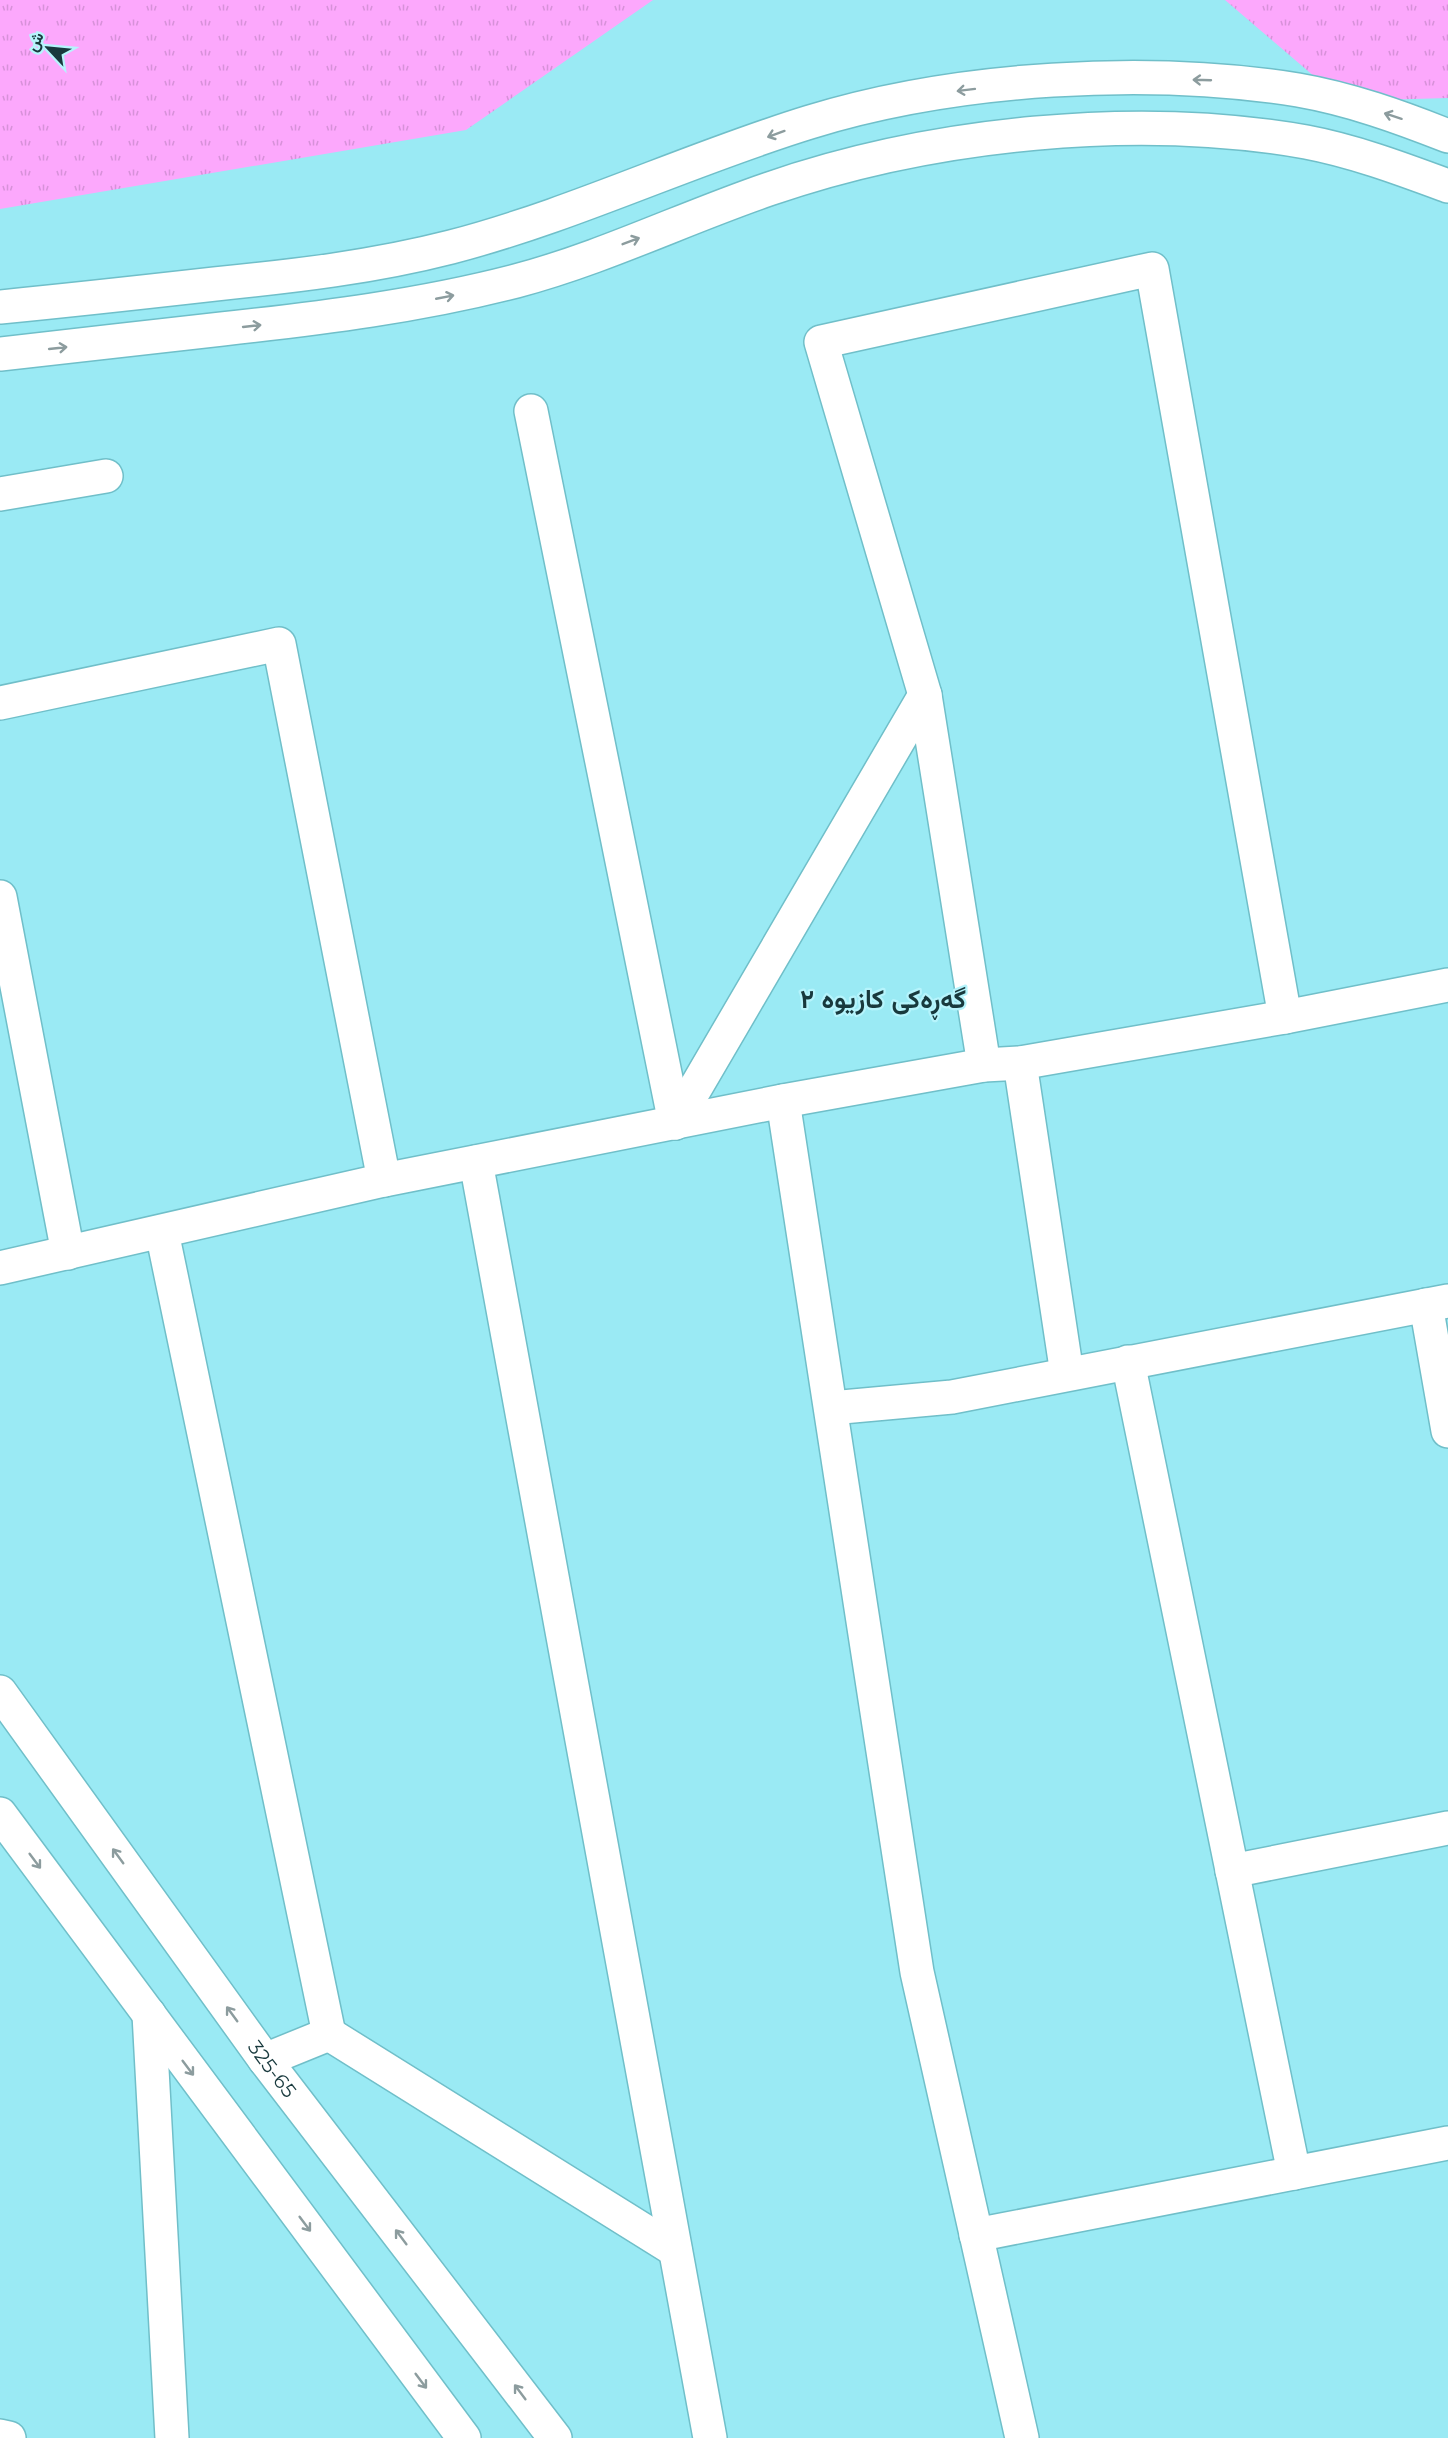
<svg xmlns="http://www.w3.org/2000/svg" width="1448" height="2438" font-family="Montserrat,Vazirmatn,sans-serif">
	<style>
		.grass { fill: url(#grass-tufts) }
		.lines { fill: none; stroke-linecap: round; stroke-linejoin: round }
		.street-casing { stroke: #70bfc9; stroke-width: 36 }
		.secondary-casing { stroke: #70bfc9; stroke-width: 36 }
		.street { stroke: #fff; stroke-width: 33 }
		.secondary { stroke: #fff; stroke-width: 33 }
		.oneway { stroke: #8c9c9e }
		.labels { text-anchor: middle; stroke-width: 4.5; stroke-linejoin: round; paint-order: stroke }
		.street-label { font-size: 20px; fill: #18393d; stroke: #b6f4fc }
		.district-label { font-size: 26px; font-weight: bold; fill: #18393d; stroke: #b6f4fc }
	</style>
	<defs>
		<pattern id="grass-tufts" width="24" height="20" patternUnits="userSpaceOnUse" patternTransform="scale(1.5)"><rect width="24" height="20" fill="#fca8fc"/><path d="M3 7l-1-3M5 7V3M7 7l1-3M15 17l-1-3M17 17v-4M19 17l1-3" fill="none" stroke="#d791d9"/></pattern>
	</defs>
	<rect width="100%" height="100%" fill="#9aeaf4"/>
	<g class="grass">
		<polygon points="0,0 653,0 466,130 0,209"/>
		<polygon points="1225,0 1448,0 1448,98 1343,101"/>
	</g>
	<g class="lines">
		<defs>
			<g id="street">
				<polyline points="531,411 675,1123"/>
				<polyline points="0,494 106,476"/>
				<polyline points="0,703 279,644 384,1180"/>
				<polyline points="0,897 68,1253"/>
				<polyline points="1020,1063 1067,1374"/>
				<polyline points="984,1065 925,695 821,342 1152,269 1285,1017"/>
				<polyline points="783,1101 917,1972 1022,2438"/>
				<polyline points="675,1123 925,695"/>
				<polyline points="476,1162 710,2438"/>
				<polyline points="162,1232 329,2034 265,2060"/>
				<polyline points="0,1268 384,1180 783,1101 984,1065 1020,1063 1285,1017 1448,985"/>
				<polyline points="1426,1305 1448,1431"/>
				<polyline points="1128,1362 1294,2173"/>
				<polyline points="831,1408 952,1397 1448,1301"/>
				<polyline points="1232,1871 1448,1828"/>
				<polyline points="149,2014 172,2438"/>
				<polyline points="329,2034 675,2250"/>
				<polyline points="976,2235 1448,2143"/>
				<polyline points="0,2436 9,2438"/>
			</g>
			<g id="secondary">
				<path d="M0,307C72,300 144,292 215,284C295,276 373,267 451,247C574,215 689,159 810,122C956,77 1148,66 1298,90C1350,99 1400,117 1448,136"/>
				<path d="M0,354C74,346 148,337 222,329C322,318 420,306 516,281C603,258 684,218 769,189C931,133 1136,112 1306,142C1354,151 1402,169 1448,186"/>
				<path id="s1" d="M0,1692L265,2060L555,2438"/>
				<polyline points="0,1814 464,2438"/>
			</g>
		</defs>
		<use href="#street" class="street-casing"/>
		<use href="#secondary" class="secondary-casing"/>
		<use href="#street" class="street"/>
		<use href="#secondary" class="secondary"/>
	</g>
	<defs><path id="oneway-shaft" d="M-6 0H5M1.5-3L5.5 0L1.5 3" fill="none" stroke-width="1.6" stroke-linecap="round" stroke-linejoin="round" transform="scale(1.5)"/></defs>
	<g class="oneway">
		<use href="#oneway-shaft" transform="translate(1202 80) rotate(-178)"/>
		<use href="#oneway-shaft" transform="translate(966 90) rotate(173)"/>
		<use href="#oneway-shaft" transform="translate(1393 116) rotate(-162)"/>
		<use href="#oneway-shaft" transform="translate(776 134) rotate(160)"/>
		<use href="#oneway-shaft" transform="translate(631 241) rotate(-21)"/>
		<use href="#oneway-shaft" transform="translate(445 297) rotate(-11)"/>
		<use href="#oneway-shaft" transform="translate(252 326) rotate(-6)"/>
		<use href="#oneway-shaft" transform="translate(58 348) rotate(-6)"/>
		<use href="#oneway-shaft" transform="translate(118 1856) rotate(-126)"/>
		<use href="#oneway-shaft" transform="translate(35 1861) rotate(53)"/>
		<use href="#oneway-shaft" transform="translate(232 2014) rotate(-126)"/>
		<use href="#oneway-shaft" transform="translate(188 2068) rotate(53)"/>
		<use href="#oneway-shaft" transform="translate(305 2224) rotate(53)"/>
		<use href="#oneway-shaft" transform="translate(401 2237) rotate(-127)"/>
		<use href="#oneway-shaft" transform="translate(421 2381) rotate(53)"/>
		<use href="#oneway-shaft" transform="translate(520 2392) rotate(-127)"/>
	</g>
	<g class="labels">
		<g class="street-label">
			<text dy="7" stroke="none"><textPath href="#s1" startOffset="465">325-65</textPath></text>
		</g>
		<g class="district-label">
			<text x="883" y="1008">گەڕەکی کازیوە ٢</text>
		</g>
	</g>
	<g transform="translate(48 48) rotate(296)" stroke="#b6f4fc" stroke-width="4.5" paint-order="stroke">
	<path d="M0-4.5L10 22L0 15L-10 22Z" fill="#18393d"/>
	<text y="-9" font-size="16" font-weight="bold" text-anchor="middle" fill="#18393d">ش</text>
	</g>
</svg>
